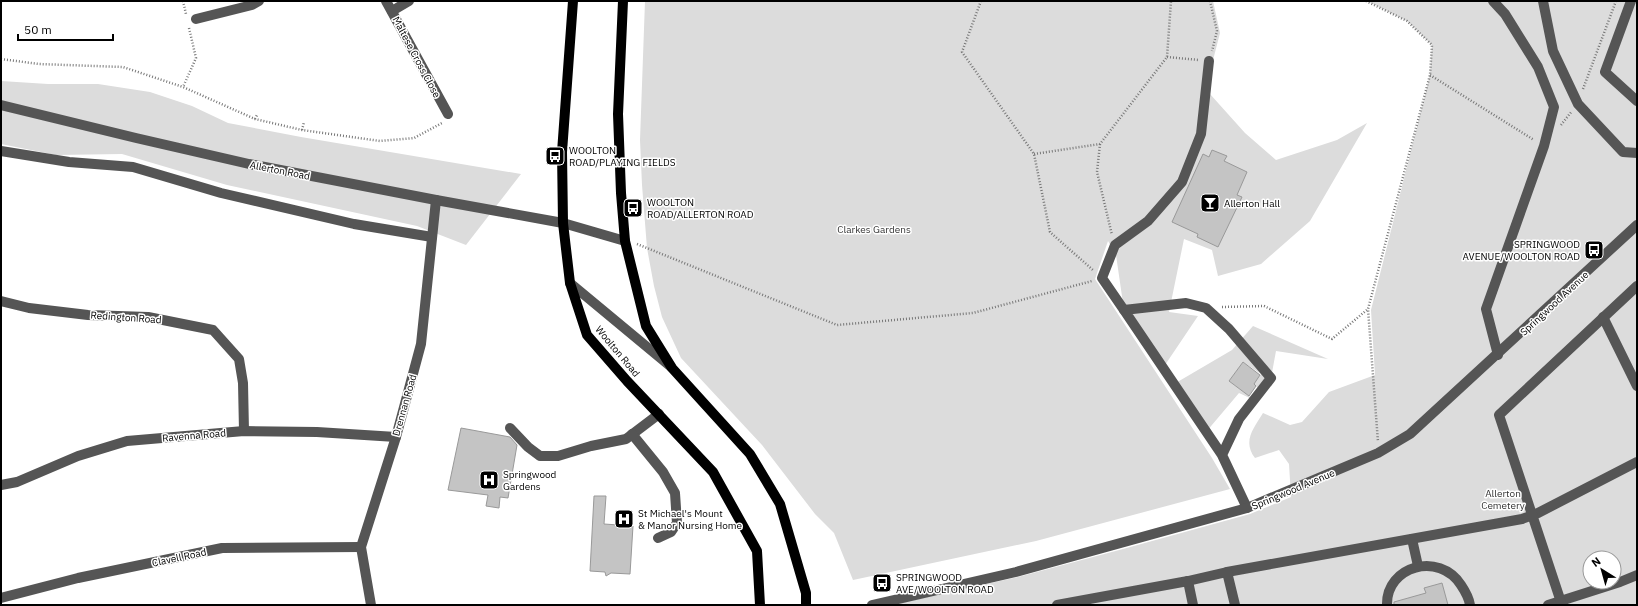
<svg xmlns="http://www.w3.org/2000/svg" width="1638" height="606" font-family="'IBM Plex Sans',sans-serif">
	<style>
		.green { fill: #dcdcdc; fill-rule: evenodd }
		.building { fill: #c4c4c4; stroke: #999 }
		.lines { fill: none; stroke-linecap: round; stroke-linejoin: round }
		.path { stroke: #777; stroke-width: 2.5; stroke-dasharray: 1 2; stroke-linecap: butt }
		.minor { stroke: #555; stroke-width: 10 }
		.major { stroke: #000; stroke-width: 10 }
		.labels { text-anchor: middle; stroke-width: 3; stroke-linejoin: round; paint-order: stroke }
		.street-label { font-size: 10px; fill: #000; stroke: #fff }
		.poi-label { font-size: 10px; fill: #000; stroke: #fff; text-anchor: start }
		.park-label { font-size: 10px; fill: #333; stroke: #fff }
	</style>
	<rect width="100%" height="100%" fill="#fff"/>
	<g class="green">
		<polygon points="645,1 1213,1 1220,33 1212,64 1210,94 1245,133 1276,160 1337,140 1367,123 1310,221 1261,264 1218,276 1212,250 1184,239 1169,312 1198,316 1163,368 1124,310 1116,255 1108,241 1095,279 1212,458 1230,489 1036,541 853,580 834,533 815,514 762,445 681,358 662,317 654,286 647,248 642,185 640,140"/>
		<path d="M1367,1H1637V605H891L1018,577L1123,549L1250,514L1291,497L1289,464L1279,450L1255,458C1242,441 1254,428 1263,413L1290,425L1302,422L1329,392L1375,375L1371,310L1430,75L1432,45L1407,21ZM1590,558H1614V582H1590Z"/>
		<polygon points="1,81 48,84 98,84 150,92 192,106 228,123 301,137 521,174 466,245 417,226 227,185 122,154 56,155 1,144"/>
		<polygon points="1253,326 1328,359 1276,351 1271,378 1261,391 1254,384 1261,374 1243,362 1229,381 1254,400 1239,393 1206,432 1174,384 1232,350"/>
	</g>
	<g class="building">
		<polygon points="1212,150 1227,156 1224,161 1247,172 1237,195 1242,197 1218,247 1197,237 1198,234 1172,222 1203,154 1209,157"/>
		<polygon points="1243,362 1260,375 1254,384 1256,386 1249,396 1229,381"/>
		<polygon points="461,428 510,437 517,445 508,498 500,497 499,508 486,506 488,495 448,490"/>
		<polygon points="594,496 606,496 604,524 633,526 630,574 611,573 606,576 605,572 590,571"/>
		<polygon points="1442,583 1448,605 1394,605 1394,602 1426,593 1424,588"/>
	</g>
	<g class="lines">
		<g class="path">
			<polyline points="183,1 186,14"/>
			<polyline points="981,1 962,52 1034,154 1050,232 1094,271"/>
			<polyline points="1210,1 1217,31 1212,51"/>
			<polyline points="1366,1 1407,21 1432,45 1430,75 1368,309 1378,442"/>
			<polyline points="189,28 196,58 183,87 255,119 302,130 380,141 414,138 442,123"/>
			<polyline points="1167,57 1199,60"/>
			<polyline points="1,59 39,64 123,67 183,87"/>
			<polyline points="1430,75 1534,140"/>
			<polyline points="1583,89 1616,1"/>
			<polyline points="255,119 257,115"/>
			<polyline points="1561,125 1572,111"/>
			<polyline points="302,130 304,122"/>
			<polyline points="1100,144 1097,172 1112,235"/>
			<polyline points="1034,154 1100,144 1167,57 1171,1"/>
			<polyline points="637,244 837,325 973,313 1092,281"/>
			<polyline points="1222,307 1264,306 1332,339 1368,309"/>
		</g>
		<g class="minor">
			<polyline points="386,1 448,114"/>
			<polyline points="1493,1 1505,14 1538,67 1554,107 1544,146 1486,309 1498,355"/>
			<polyline points="1543,1 1553,51 1578,104 1623,152 1637,153"/>
			<polyline points="1631,1 1605,72 1637,101"/>
			<polyline points="392,11 409,1"/>
			<polyline points="196,19 252,5 259,1"/>
			<polyline points="1,105 136,138 249,164 436,200 563,223 625,241"/>
			<polyline points="1,151 69,162 133,167 221,193 354,224 432,237"/>
			<polyline points="570,283 670,366"/>
			<polyline points="1,301 29,308 88,315 148,317 213,330 239,359 243,383 244,431"/>
			<polyline points="1124,310 1102,278 1115,245 1148,221 1182,182 1201,134 1209,61"/>
			<polyline points="1603,317 1637,386"/>
			<polyline points="510,428 528,447 540,456 558,456 591,446 626,439 659,414"/>
			<polyline points="632,434 663,472 675,493 677,523 671,532 658,538"/>
			<polyline points="1222,455 1239,419 1271,378 1229,329 1206,308 1186,303 1124,310 1222,455 1247,508"/>
			<polyline points="1,485 17,482 78,456 127,441 244,431 317,432 396,437"/>
			<polyline points="1412,539 1418,566"/>
			<polyline points="1227,572 1522,519 1538,513 1637,462"/>
			<polyline points="1188,581 1193,605"/>
			<polyline points="1,598 78,578 222,548 361,547"/>
			<polyline points="371,605 361,547 396,437 421,344 436,200"/>
			<polyline points="872,605 1016,572 1247,508 1378,453 1410,434 1637,225"/>
			<polyline points="1057,605 1188,581 1227,572 1235,605"/>
			<path d="M1387,605C1386,566 1439,551 1461,585C1465,591 1469,598 1470,605"/>
			<polyline points="1548,605 1620,582 1637,575"/>
			<polyline points="1562,605 1499,415 1637,286"/>
		</g>
		<g class="major">
			<polyline points="573,1 562,152 563,223 570,283 587,335 627,381 713,472 757,551 760,605"/>
			<polyline points="623,1 618,114 621,193 625,241 646,326 672,368 750,454 780,504 806,593 806,605"/>
		</g>
	</g>
	<defs>
		<symbol id="bus-square" viewBox="-11 -11 22 22"><rect x="-9" y="-9" width="18" height="18" rx="4" fill="#000" stroke="#fff"/><path d="M-5-6H5V4H4V6H2V4H-2V6H-4V4H-5ZM-3.5-4V0h7V-4ZM-3.5 1.2v1.5H-2V1.2ZM2 1.2v1.5H3.5V1.2Z" fill="#fff"/></symbol>
		<symbol id="bar-square" viewBox="-11 -11 22 22"><rect x="-9" y="-9" width="18" height="18" rx="4" fill="#000" stroke="#fff"/><path d="M-6-5H6L.8 .8V4.5H3.5V6h-7V4.5H-.8V.8Z" fill="#fff"/></symbol>
		<symbol id="hospital-square" viewBox="-11 -11 22 22"><rect x="-9" y="-9" width="18" height="18" rx="4" fill="#000" stroke="#fff"/><path d="M-5-5h3v3.5h4V-5h3V5h-3V1.5h-4V5h-3Z" fill="#fff"/></symbol>
	</defs>
	<g fill-rule="evenodd">
		<use href="#bus-square" x="544" y="145" width="22" height="22"/>
		<use href="#bar-square" x="1199" y="192" width="22" height="22"/>
		<use href="#bus-square" x="622" y="197" width="22" height="22"/>
		<use href="#bus-square" x="1583" y="239" width="22" height="22"/>
		<use href="#hospital-square" x="478" y="469" width="22" height="22"/>
		<use href="#hospital-square" x="613" y="508" width="22" height="22"/>
		<use href="#bus-square" x="871" y="572" width="22" height="22"/>
	</g>
	<g class="labels">
		<g class="street-label">
			<text transform="translate(417 57) rotate(62)" y="4">Maltese Cross Close</text>
			<text transform="translate(280 170) rotate(11)" y="4">Allerton Road</text>
			<text transform="translate(1554 303) rotate(-43)" y="4">Springwood Avenue</text>
			<text transform="translate(126 317) rotate(4)" y="4">Redington Road</text>
			<text transform="translate(618 351) rotate(50)" y="4">Woolton Road</text>
			<text transform="translate(404 405) rotate(-74)" y="4">Drennan Road</text>
			<text transform="translate(194 435) rotate(-5)" y="4">Ravenna Road</text>
			<text transform="translate(1293 489) rotate(-23)" y="4">Springwood Avenue</text>
			<text transform="translate(179 557) rotate(-12)" y="4">Clavell Road</text>
		</g>
		<g class="poi-label">
			<text x="569" y="154">WOOLTON<tspan x="569" dy="12">ROAD/PLAYING FIELDS</tspan></text>
			<text x="647" y="206">WOOLTON<tspan x="647" dy="12">ROAD/ALLERTON ROAD</tspan></text>
			<text x="1224" y="207">Allerton Hall</text>
			<text x="1580" y="248" text-anchor="end">SPRINGWOOD<tspan x="1580" dy="12">AVENUE/WOOLTON ROAD</tspan></text>
			<text x="503" y="478">Springwood<tspan x="503" dy="12">Gardens</tspan></text>
			<text x="638" y="517">St Michael's Mount<tspan x="638" dy="12">&amp; Manor Nursing Home</tspan></text>
			<text x="896" y="581">SPRINGWOOD<tspan x="896" dy="12">AVE/WOOLTON ROAD</tspan></text>
		</g>
		<g class="park-label">
			<text x="874" y="233">Clarkes Gardens</text>
			<text x="1503" y="497">Allerton<tspan x="1503" dy="12">Cemetery</tspan></text>
		</g>
	</g>
	<rect width="1638" height="606" fill="none" stroke="#000000" stroke-width="4"/>
	<g transform="translate(1602 570) rotate(323)"><circle r="19" fill="#ffffff" stroke="#999999"/>
	<path d="M0-3L7 15L0 10L-7 15Z" fill="#000000"/>
	<text y="-6" font-size="11" font-weight="bold" text-anchor="middle" fill="#000000">N</text>
	</g>
	<path d="M18 34v6h95v-6" fill="none" stroke="#000000" stroke-width="2"/>
	<text x="24" y="34" font-size="12" fill="#000000" stroke="#ffffff" stroke-width="3" paint-order="stroke">50 m</text>
</svg>
